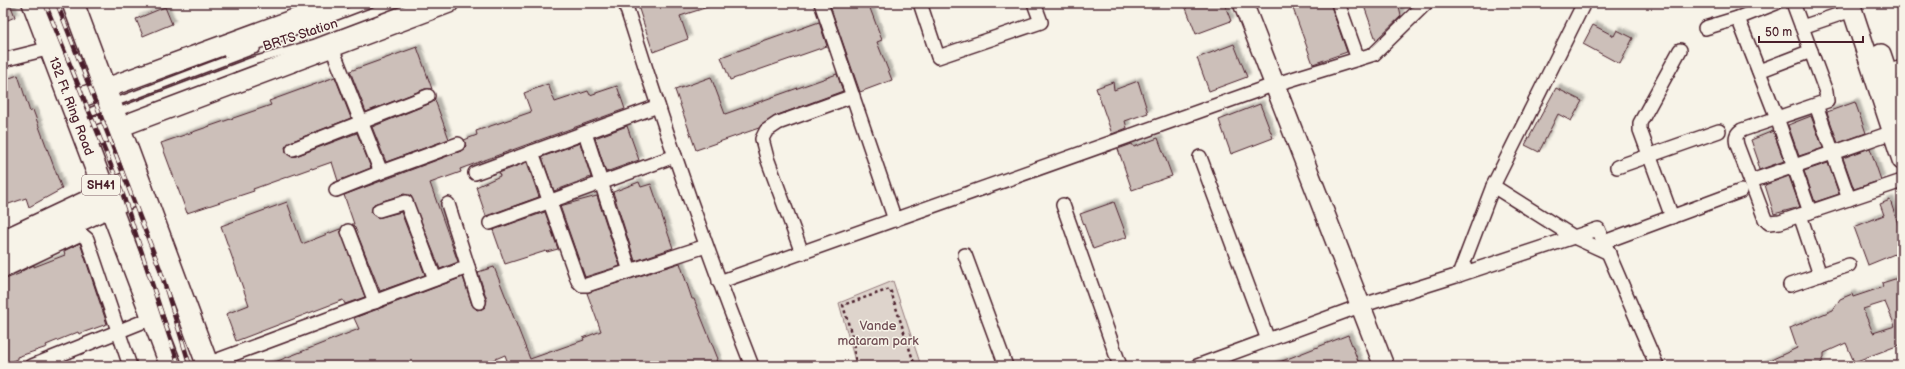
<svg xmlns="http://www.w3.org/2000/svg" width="1905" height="369" font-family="'Balsamiq Sans',sans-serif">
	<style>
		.green { fill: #ded4cc; stroke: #947a7c }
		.building { fill: #ccbfb9; stroke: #4a1f2b; fill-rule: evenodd; filter: url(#shadow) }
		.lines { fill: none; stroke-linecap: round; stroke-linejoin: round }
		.lane-casing { stroke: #4a1f2b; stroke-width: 10 }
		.street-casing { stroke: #4a1f2b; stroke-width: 16 }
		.secondary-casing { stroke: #4a1f2b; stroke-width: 22 }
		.primary-casing { stroke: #4a1f2b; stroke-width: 24 }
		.path { stroke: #4a1f2b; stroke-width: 2.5; stroke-dasharray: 3 3; stroke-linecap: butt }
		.lane { stroke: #f7f3e8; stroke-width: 7 }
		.street { stroke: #f7f3e8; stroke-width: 13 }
		.secondary { stroke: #f7f3e8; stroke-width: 19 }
		.primary { stroke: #f7f3e8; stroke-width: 21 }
		.rail-casing { stroke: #4a1f2b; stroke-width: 4.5 }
		.rail { stroke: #f7f3e8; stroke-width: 3; stroke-dasharray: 9; stroke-linecap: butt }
		.labels { text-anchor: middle; stroke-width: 3; stroke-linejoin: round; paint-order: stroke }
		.shield { fill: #f7f3e8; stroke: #7e5f64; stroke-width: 1 }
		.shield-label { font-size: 12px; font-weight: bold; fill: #4a1f2b }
		.street-label { font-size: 13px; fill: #4a1f2b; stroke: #f7f3e8 }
		.park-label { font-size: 13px; fill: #6f4c53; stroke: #f7f3e8 }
	</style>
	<defs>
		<filter id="shadow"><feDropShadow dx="3.5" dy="-3.5" stdDeviation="1" flood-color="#0004"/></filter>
	</defs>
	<rect width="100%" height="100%" fill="#f7f3e8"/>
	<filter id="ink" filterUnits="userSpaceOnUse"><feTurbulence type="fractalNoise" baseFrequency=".025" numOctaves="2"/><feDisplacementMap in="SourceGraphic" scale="8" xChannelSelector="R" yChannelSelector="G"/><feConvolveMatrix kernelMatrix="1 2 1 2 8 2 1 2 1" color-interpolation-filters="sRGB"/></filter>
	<g filter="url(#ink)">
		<polygon class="green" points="893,281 921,366 846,366 855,361 839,303"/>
		<g class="building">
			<polygon points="3,3 10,3 15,17 3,22"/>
			<polygon points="637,3 714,3 714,5 680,16 688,39 653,52"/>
			<polygon points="829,3 868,3 882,40 877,42 892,80 860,92"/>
			<polygon points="1184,3 1224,3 1231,21 1196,34"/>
			<polygon points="1291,3 1330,3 1347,52 1313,64"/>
			<polygon points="1363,3 1398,3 1401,16 1376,40"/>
			<polygon points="165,7 172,24 143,36 136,19"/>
			<polygon points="819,22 827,46 730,80 721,57"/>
			<polygon points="1593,25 1614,36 1617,30 1633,38 1620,64 1583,44"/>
			<polygon points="1234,44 1247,77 1209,91 1197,58"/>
			<polygon points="417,47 432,89 425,89 366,112 350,71"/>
			<polygon points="837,74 843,91 775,116 759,128 696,150 675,90 711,77 725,114"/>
			<polygon points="18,75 30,112 33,110 62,189 29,207 26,198 3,206 3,83 8,81 7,79"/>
			<polygon points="335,77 351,118 290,142 285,147 286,152 291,157 296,156 357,133 371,168 338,181 332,162 312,169 312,168 253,189 254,191 187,213 161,143 271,105 269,101"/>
			<polygon points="1138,81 1148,113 1125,121 1127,128 1112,134 1096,88 1113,82 1114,90"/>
			<polygon points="548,84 555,102 588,91 590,95 617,86 625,109 460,169 461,172 430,183 458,262 440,269 411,196 404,194 374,204 371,212 377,218 401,212 425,275 380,291 355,228 352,224 354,224 344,195 461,151 466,146 464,140 477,135 476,131 531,112 524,93"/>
			<polygon points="1556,88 1582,101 1571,121 1558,114 1539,152 1525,145"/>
			<polygon points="435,100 449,139 386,162 372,127 431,103"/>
			<polygon points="1855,102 1866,133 1838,143 1827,112"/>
			<polygon points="1260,104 1273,138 1231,154 1219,120"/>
			<polygon points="1811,116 1823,148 1799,156 1788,125"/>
			<polygon points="627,126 639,160 606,172 595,138"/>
			<polygon points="1773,131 1784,161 1759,170 1757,163 1759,163 1751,140"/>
			<polygon points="1158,138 1172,176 1132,190 1118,149 1132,144 1134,147"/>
			<polygon points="580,143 591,177 554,191 542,157"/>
			<polygon points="1870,148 1881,180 1854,189 1843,158"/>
			<polygon points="527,162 539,197 486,216 476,187 500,176 499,173"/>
			<polygon points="1828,163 1839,194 1815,202 1804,171"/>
			<polygon points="1789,176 1800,207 1774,214 1765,185"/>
			<polygon points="639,182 641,187 651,184 673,248 635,261 613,192"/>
			<polygon points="597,196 620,266 585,277 560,206"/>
			<polygon points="1890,200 1902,236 1902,251 1868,265 1854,227 1884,215 1880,204"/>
			<polygon points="287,202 302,244 340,229 365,297 345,304 343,300 236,341 226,314 249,305 221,226"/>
			<polygon points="1114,202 1127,237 1093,249 1080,214"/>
			<polygon points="545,212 558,249 547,252 546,251 505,264 493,230"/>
			<polygon points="80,243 107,324 79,334 78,332 46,345 47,347 17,357 17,359 3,365 3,280 21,273 20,272 34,265 34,267 65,255 64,251"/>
			<polygon points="680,263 692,299 694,299 718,359 716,360 719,366 509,366 505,355 479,366 265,366 359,329 354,318 463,277 472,305 477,310 482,309 485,307 487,300 478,272 494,267 530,359 584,340 583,338 601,331 587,293"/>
			<path d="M1898,278L1902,289V344L1854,362L1846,343L1824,353V358L1819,366H1758L1797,348L1790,328L1833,310L1840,299L1852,294L1853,297L1883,287L1882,283ZM1885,302L1895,326L1873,333L1863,309Z"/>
			<polygon points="1348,335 1360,366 1272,366 1272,365"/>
		</g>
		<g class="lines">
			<defs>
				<g id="lane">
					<polyline points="227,53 268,42 371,3"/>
					<polyline points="79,116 256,49"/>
					<polyline points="81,126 253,61 315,43 421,3"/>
				</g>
				<g id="street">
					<path d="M625,3C663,125 705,247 752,366"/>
					<polyline points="821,3 895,220"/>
					<polyline points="920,3 938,57 1041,22 1034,3"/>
					<polyline points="1338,3 1358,59"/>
					<polyline points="1776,3 1738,18 1777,118 1810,212"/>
					<path d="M1793,3L1826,92L1827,101L1742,130C1736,134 1735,137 1737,145L1765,219L1769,223L1780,222L1902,181"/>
					<polyline points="1802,27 1852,10"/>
					<polyline points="1705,28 1738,18"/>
					<polyline points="332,48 381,172 458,144"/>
					<polyline points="3,60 51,48"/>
					<polyline points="1759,71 1811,51"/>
					<polyline points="1887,72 1902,67"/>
					<polyline points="1816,105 1849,199"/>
					<polyline points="585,133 630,271"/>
					<polyline points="293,149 428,96"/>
					<polyline points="532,152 578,281 582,285 587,285 706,246"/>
					<polyline points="1200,157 1268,340"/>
					<polyline points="1617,167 1719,131"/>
					<polyline points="475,173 658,106"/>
					<polyline points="1751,181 1893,132"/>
					<polyline points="1493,186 1574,237 1609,253"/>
					<polyline points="336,190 381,172"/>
					<polyline points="448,204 468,267"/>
					<polyline points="1063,205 1120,366"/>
					<polyline points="379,210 406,202 435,279"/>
					<polyline points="1800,215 1820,275"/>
					<polyline points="1672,217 1640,130 1640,123 1680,50"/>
					<polyline points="490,223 675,156"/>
					<polyline points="348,231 375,302"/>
					<polyline points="1604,242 1741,191"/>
					<polyline points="802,253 767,158 762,139 766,131 778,123 853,96"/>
					<polyline points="965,255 1006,366"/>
					<polyline points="3,271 81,234 87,239 130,366"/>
					<polyline points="1459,275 1598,229 1657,366"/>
					<polyline points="719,282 1273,85 1374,54 1426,3"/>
					<polyline points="1790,285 1849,265"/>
					<polyline points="207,364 468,267 479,302"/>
					<polyline points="32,366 152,318"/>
					<polyline points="1197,366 1360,306 1459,275 1493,186 1584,3"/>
				</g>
				<g id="secondary">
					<polyline points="1243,3 1384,366"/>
					<polyline points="1850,3 1902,160"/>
					<polyline points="1881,54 1902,116"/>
					<polyline points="71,101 338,3"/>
					<polyline points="85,140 449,3"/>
					<polyline points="3,240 137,177"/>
					<polyline points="3,257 143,192"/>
				</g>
				<g id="primary">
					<path id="s1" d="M33,3L171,366"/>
					<polyline points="73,3 208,366"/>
				</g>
			</defs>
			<use href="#lane" class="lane-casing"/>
			<use href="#street" class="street-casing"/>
			<use href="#secondary" class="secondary-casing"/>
			<use href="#primary" class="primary-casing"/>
			<g class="path">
				<polyline points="856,366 853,340 843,305 890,289 915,366"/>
				<polyline points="861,366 866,364 871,366"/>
			</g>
			<use href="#lane" class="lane"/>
			<use href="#street" class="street"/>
			<use href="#secondary" class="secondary"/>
			<use href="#primary" class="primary"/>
			<defs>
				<g id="rail">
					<polyline points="45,3 123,195 179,366"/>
					<polyline points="57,3 160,269 190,366"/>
				</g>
			</defs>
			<use href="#rail" class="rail-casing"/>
			<use href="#rail" class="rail"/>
		</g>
	</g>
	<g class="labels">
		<rect class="shield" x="82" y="175" width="38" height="20" rx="3"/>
		<g class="shield-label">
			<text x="101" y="189">SH41</text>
		</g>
		<g class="street-label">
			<text transform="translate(300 34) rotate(-18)" y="5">BRTS Station</text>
			<text dy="5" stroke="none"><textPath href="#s1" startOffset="110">132 Ft. Ring Road</textPath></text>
		</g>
		<g class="park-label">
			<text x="878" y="330">Vande<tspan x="878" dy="15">mataram park</tspan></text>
		</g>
	</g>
	<rect width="1905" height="369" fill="none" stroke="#f7f3e8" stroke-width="16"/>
	<rect x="8" y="8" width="1889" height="353" fill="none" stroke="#4a1f2b" stroke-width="1.5" filter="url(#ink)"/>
	<path d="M1759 36v6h104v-6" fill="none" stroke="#4a1f2b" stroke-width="2"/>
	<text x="1765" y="36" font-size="12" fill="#4a1f2b" stroke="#f7f3e8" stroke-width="3" paint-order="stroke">50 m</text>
</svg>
